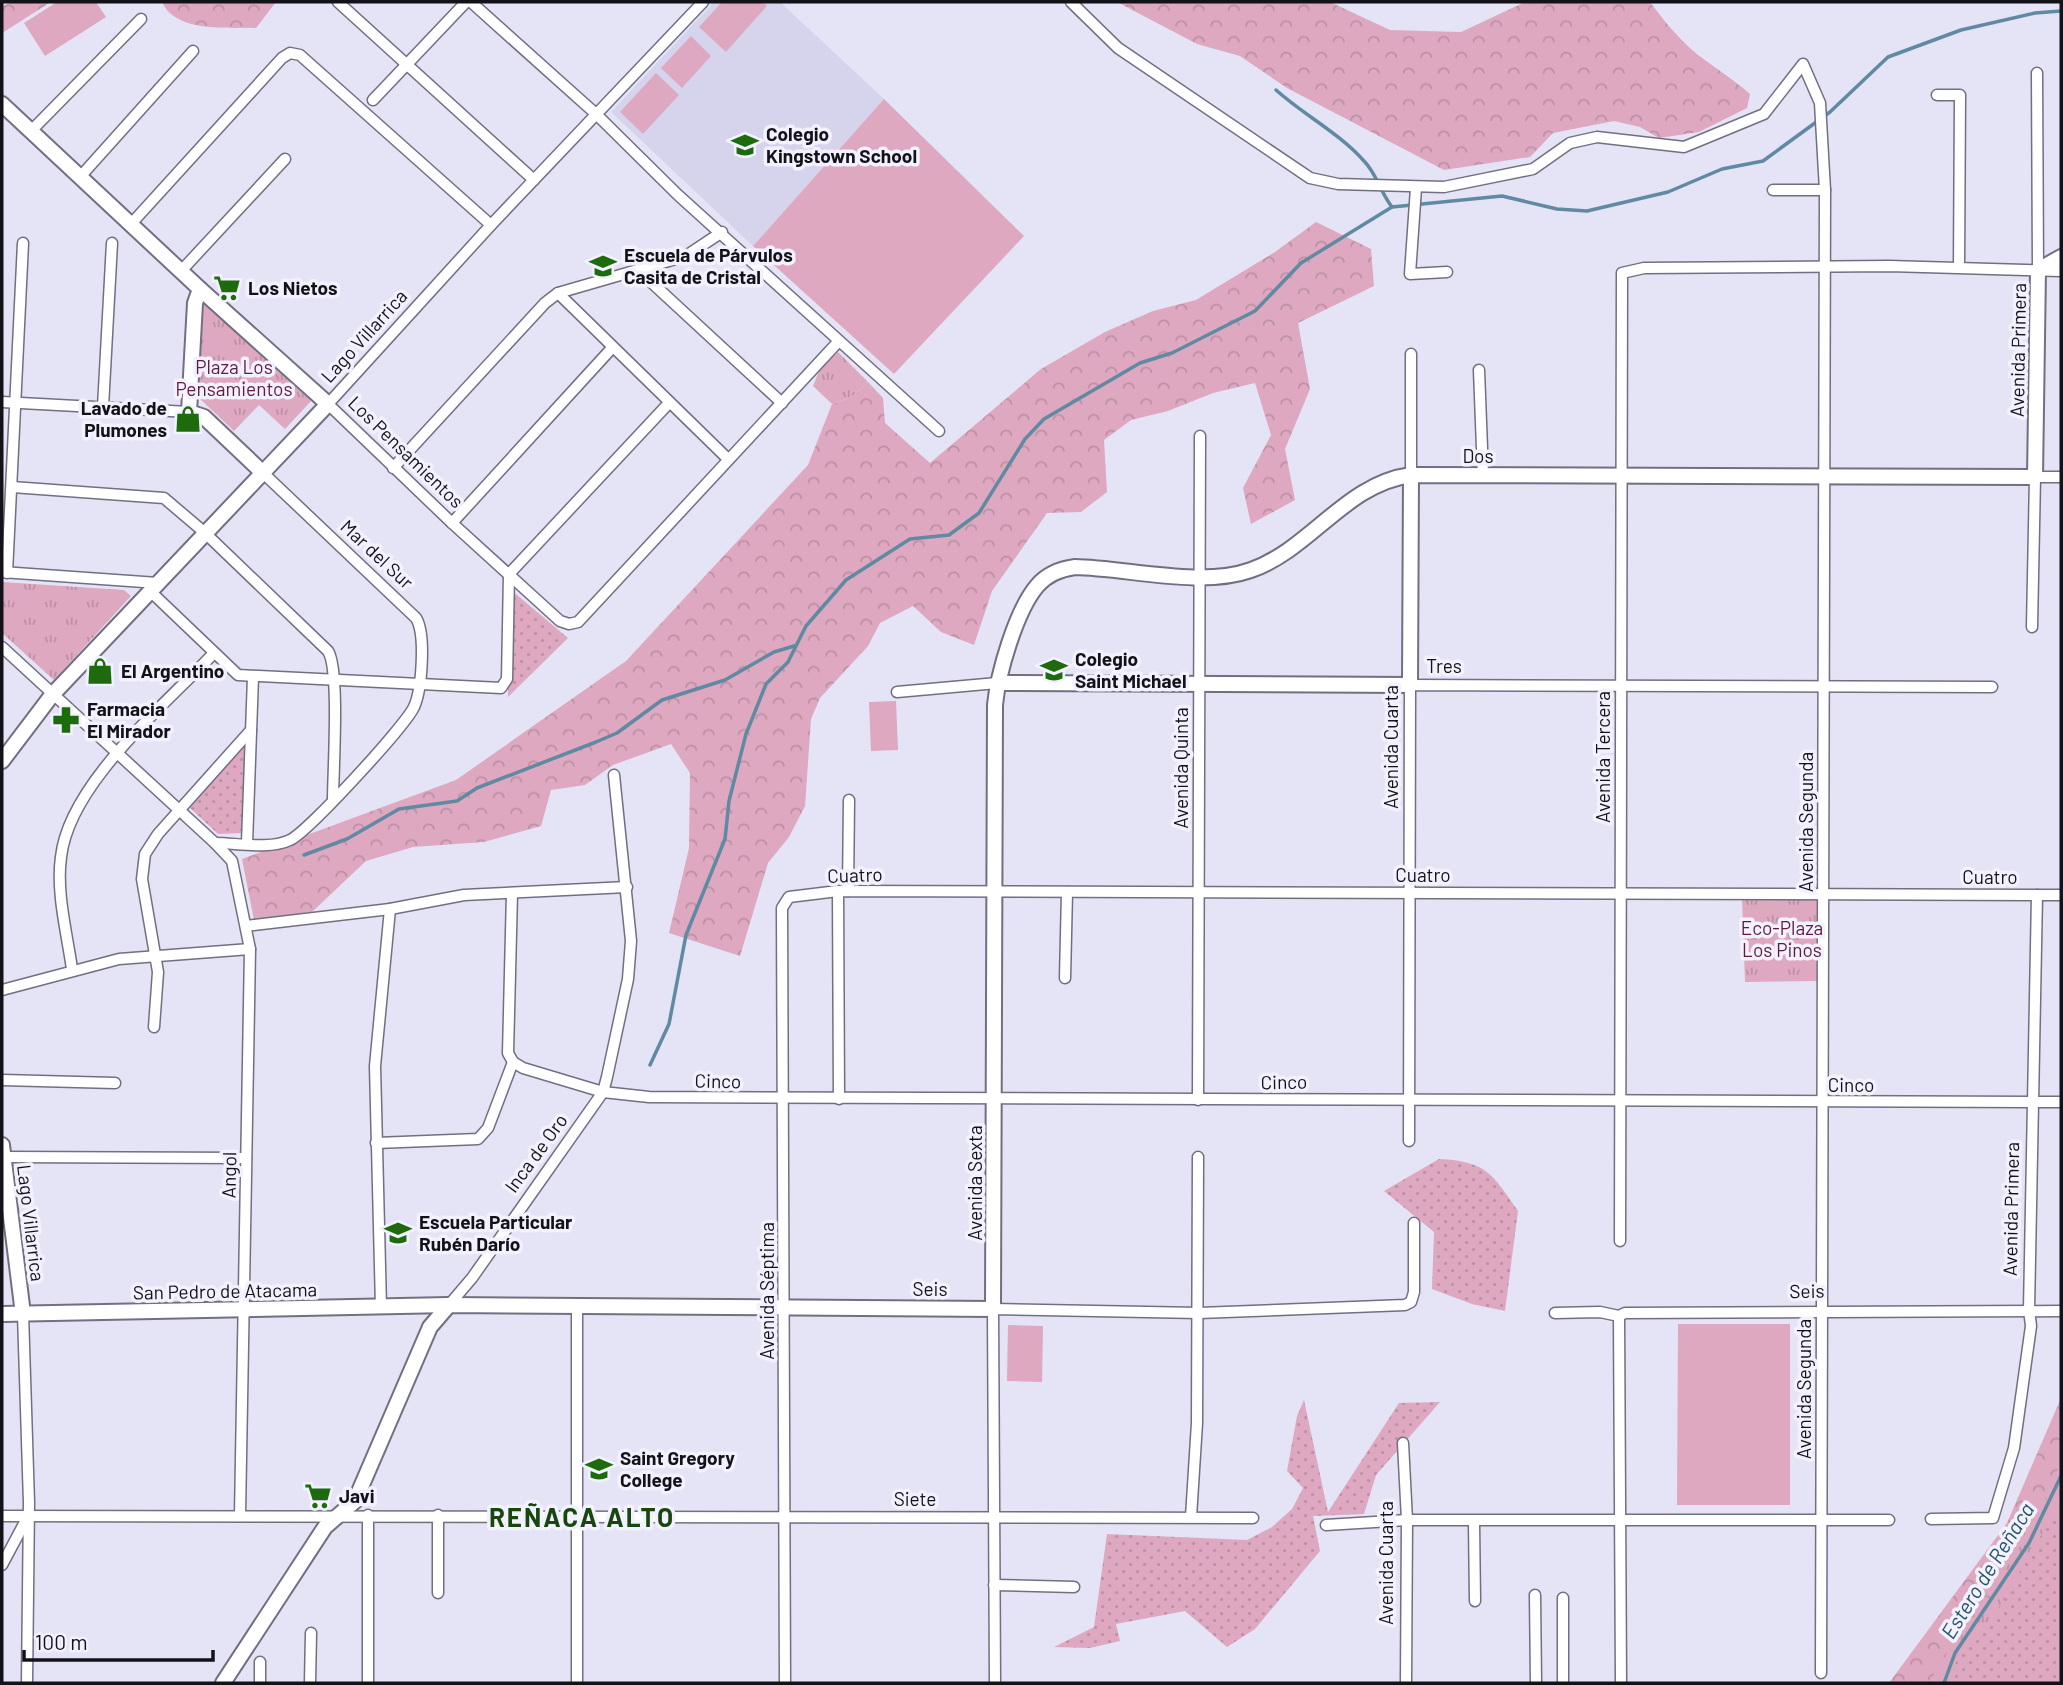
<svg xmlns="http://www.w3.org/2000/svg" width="2063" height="1685" font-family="Barlow,sans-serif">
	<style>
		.built { fill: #d6d4ed }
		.grass { fill: url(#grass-dots) }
		.forest { fill: url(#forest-crowns) }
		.park { fill: url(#park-tufts) }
		.pitch { fill: #dda8c0 }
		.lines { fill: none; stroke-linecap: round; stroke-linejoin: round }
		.stream { stroke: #5f8aa2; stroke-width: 3.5 }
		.street-casing { stroke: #716f80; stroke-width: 13 }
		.secondary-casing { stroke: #716f80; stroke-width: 18 }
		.street { stroke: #fff; stroke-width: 10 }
		.secondary { stroke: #fff; stroke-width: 14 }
		.labels { text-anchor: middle; stroke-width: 7; stroke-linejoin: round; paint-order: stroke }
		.poi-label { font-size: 19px; font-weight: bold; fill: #131219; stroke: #f2f1fd; text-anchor: start }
		.street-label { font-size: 19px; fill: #131219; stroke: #f2f1fd }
		.park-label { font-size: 19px; fill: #5e1a41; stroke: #f2f1fd }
		.water-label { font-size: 21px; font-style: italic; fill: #215369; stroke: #f2f1fd }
		.district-label { font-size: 26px; font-weight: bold; letter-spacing: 2px; fill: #17470f; stroke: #f2f1fd }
	</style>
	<defs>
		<pattern id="grass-dots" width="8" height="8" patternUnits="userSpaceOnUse" patternTransform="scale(1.75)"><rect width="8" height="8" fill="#dda8c0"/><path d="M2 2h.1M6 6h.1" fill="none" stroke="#bd90a4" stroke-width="1.8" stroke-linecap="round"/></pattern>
		<pattern id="forest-crowns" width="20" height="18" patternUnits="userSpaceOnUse" patternTransform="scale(1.75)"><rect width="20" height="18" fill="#dda8c0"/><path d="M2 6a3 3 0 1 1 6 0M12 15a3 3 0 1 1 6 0" fill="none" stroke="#bd90a4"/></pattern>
		<pattern id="park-tufts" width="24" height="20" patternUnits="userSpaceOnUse" patternTransform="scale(1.75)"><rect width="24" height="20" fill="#dda8c0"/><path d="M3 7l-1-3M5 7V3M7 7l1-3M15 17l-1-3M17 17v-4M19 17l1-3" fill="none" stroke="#bd90a4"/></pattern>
	</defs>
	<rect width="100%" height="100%" fill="#e5e3f6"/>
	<polygon class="built" points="714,2 780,2 884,99 753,246 611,112"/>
	<g class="grass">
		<polygon points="511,590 568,638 508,697"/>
		<polygon points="245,744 244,833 218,834 188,806"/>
		<path d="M1439,1159C1487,1161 1493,1175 1518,1211L1505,1311L1472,1304L1432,1289L1434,1232L1384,1191Z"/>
		<polygon points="1304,1400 1328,1512 1399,1403 1440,1402 1376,1475 1364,1514 1313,1516 1320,1551 1255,1629 1227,1647 1185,1611 1116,1624 1120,1641 1090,1648 1054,1647 1094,1627 1107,1534 1247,1540 1272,1527 1292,1509 1303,1488 1287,1471 1297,1416"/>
		<polygon points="2061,1498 2061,1683 1938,1683 1943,1667"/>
	</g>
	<g class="forest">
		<polygon points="12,2 51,2 2,33 2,6"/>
		<path d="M162,2H276L256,28C227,27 176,33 162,2Z"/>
		<path d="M1117,2H1330L1390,30L1461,32L1525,2H1650C1664,21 1679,39 1698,55C1715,68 1733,79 1750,94L1747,108L1699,132L1659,138L1640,127L1614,121L1553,133L1530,157L1444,170L1287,88L1240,56L1197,44Z"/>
		<polygon points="1316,222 1371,249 1374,286 1298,323 1310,389 1285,449 1295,500 1251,524 1243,488 1271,435 1255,383 1213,393 1168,411 1131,420 1104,440 1107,492 1081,512 1047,513 992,591 974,645 941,632 913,606 880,623 868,646 820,698 811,719 805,806 789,837 768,863 740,956 669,933 689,848 690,773 671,744 613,765 585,785 551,790 541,826 484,842 413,847 366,861 312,912 254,920 242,859 456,780 626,661 808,465 832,404 851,397 868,382 883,398 885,423 930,463 1041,369 1105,332 1153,311 1196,300 1275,252"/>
		<polygon points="2061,1398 2061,1498 1943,1667 1938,1683 1889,1683 2007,1523"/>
	</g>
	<g class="park">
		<polygon points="203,301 311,401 285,429 259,405 234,431 197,396"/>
		<polygon points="838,352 868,382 851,397 832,404 813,386 820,369"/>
		<polygon points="2,582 124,590 131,596 54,680 2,633"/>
		<polygon points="1742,897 1820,897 1819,981 1745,982"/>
		<polygon points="2061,1461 2061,1493 2055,1512 1993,1617 1970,1641 1943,1683 1930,1683 1942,1658 1988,1605 2004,1569 2045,1501"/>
	</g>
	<g class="pitch">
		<polygon points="57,2 96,2 106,17 45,56 24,23"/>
		<polygon points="722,2 762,2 767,6 726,52 699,27"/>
		<polygon points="691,36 711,56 682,88 661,68"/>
		<polygon points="656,73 679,95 643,134 620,112"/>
		<polygon points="884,99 1024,236 894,374 753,246"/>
		<polygon points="896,701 898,750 871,751 869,702"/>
		<polygon points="1678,1324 1790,1324 1790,1505 1677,1505"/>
		<polygon points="1008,1325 1043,1326 1042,1382 1007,1381"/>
	</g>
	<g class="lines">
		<g class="stream">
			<path d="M1276,90C1304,115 1339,133 1364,161C1377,174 1380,192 1392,207"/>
			<polyline points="304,855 347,839 399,809 457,801 477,788 596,742 617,733 662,700 725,680 774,652 794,646"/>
			<polyline points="650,1065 669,1024 686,935 725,839 729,801 746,734 766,684 788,662 806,626 846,580 910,539 949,535 979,513 1025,439 1044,419 1140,363 1172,353 1255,311 1301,263 1392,207 1502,196 1557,209 1587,211 1668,192 1722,169 1763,161 1830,112 1888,57 1961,30 2035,13 2061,11"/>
			<polyline points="1944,1683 1955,1653 2029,1543 2061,1476"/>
		</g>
		<defs>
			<g id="street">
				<polyline points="338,2 534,180"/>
				<polyline points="471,2 596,114 678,195 939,431"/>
				<polyline points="703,2 491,225 328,404 452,523 560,621 569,624 578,622 838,342"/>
				<polyline points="1071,2 1118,48 1310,178 1338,184 1444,187 1533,169 1570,143 1597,137 1684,147 1764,114 1803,64 1820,103 1825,190 1821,1673"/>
				<polyline points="2037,73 2038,270"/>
				<polyline points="1937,95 1960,95 1959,267"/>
				<polyline points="373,100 466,2"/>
				<polyline points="31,131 141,19"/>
				<polyline points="80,177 193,51"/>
				<polyline points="1416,188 1410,274 1447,272"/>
				<polyline points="1773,190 1825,190"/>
				<polyline points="131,224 282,58 290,53 300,55 491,225"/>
				<polyline points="638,270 782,403"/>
				<polyline points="181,271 285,159"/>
				<polyline points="558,293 728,459"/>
				<polyline points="1479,370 1483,475"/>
				<polyline points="2,402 189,412"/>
				<polyline points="103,407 112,243"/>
				<polyline points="393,468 545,303 558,293 686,256 722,232"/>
				<polyline points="1411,475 1411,354"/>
				<path d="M12,487L164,498L204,532L328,651C340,670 333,771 333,800"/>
				<polyline points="452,523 612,348"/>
				<polyline points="2,572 158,583"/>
				<polyline points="7,573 23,243"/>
				<polyline points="150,591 238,675 501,688 507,679 509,574 669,403"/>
				<polyline points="2032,627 2035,477 2061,477"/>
				<polyline points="2,647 215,843 232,861 250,949 240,1515"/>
				<polyline points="897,692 997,683"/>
				<path d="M215,843C237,843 269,850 290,840C308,832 405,726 414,707C422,689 426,634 416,618L261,471"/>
				<polyline points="247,843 253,677"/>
				<polyline points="838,891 839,1099"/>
				<polyline points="848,891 849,800"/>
				<polyline points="512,893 508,1053 513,1062"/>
				<polyline points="246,926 390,909 464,895 627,887"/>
				<path d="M72,969C67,933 56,893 61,857C69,784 163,707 213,654"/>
				<polyline points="1065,978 1067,892"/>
				<polyline points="2,990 119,959 250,949"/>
				<polyline points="154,1027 158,972 142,879 145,854 158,834 251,730"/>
				<polyline points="513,1062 523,1068 603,1092 649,1097 2061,1102"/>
				<polyline points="2,1080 115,1083"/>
				<polyline points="1198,1100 1200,436"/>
				<polyline points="1409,1141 1410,685 1992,687"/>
				<polyline points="376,1143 478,1139 488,1128 513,1062"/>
				<polyline points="3,1157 246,1158"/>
				<polyline points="1620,1241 1622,273 1644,268 1889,266 2061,271"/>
				<polyline points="449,1305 472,1278 603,1092 607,1077 628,979 631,941 614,775"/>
				<polyline points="381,1307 375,1066 390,909"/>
				<polyline points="577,1308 577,1683"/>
				<polyline points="1555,1313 1600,1312 1619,1316 1625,1313 2061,1311"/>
				<polyline points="23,1314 29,1503 27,1683"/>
				<polyline points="1619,1316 1621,1683"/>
				<polyline points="1403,1443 1407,1520 1406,1683"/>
				<polyline points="438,1515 438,1593"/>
				<polyline points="2,1516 1253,1518"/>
				<polyline points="1191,1517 1197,1423 1198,1157"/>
				<polyline points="1931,1519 1993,1518 2014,1448 2031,1326 2029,1310 2037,895"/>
				<polyline points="1474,1523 1475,1601"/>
				<polyline points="1326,1525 1407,1520 1889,1520"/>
				<polyline points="2,1565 26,1520"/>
				<polyline points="994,1585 1074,1587"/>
				<polyline points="1535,1595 1536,1683"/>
				<polyline points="1563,1598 1563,1683"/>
				<polyline points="260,1683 260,1662"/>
				<polyline points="310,1683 311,1633"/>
				<polyline points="368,1683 368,1515"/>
				<polyline points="785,1683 782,908 789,897 838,891 2061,895"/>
				<polyline points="995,1683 993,1309 1199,1313 1405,1305 1411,1302 1414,1292 1414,1223"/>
			</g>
			<g id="secondary">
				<polyline points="2,104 200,289 328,404 52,695 2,761"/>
				<polyline points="200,289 195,303 189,412 204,417 261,471"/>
				<polyline points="997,683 1410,685 1411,475"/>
				<polyline points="2,1145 23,1314"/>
				<path d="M2,1314L449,1305L993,1309L995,705C998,673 1016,611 1037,586C1047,574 1060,569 1075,567C1128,568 1201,588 1251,570C1311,549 1345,484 1411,475L2035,477L2038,270L2061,257"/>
				<polyline points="223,1683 325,1527 355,1501 430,1327 449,1305"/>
			</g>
		</defs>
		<use href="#street" class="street-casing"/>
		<use href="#secondary" class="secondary-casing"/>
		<use href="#street" class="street"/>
		<use href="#secondary" class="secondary"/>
	</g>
	<defs>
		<symbol id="school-bare" viewBox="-9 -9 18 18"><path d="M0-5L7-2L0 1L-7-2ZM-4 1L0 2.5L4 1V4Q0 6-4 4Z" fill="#1d6b0c" stroke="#f2f1fd" stroke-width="2.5" paint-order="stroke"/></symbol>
		<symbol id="supermarket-bare" viewBox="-9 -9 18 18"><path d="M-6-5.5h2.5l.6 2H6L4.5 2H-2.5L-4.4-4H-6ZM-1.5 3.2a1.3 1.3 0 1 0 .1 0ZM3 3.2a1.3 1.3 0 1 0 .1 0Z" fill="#1d6b0c" stroke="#f2f1fd" stroke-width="2.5" paint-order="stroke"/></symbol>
		<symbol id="shop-bare" viewBox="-9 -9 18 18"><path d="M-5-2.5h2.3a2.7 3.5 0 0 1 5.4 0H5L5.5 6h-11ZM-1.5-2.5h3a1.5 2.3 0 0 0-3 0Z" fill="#1d6b0c" stroke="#f2f1fd" stroke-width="2.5" paint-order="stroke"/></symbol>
		<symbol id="pharmacy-bare" viewBox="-9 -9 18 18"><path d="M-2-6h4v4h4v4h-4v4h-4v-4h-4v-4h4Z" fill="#1d6b0c" stroke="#f2f1fd" stroke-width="2.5" paint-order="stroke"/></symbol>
	</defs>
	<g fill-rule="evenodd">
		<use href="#school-bare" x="726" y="126" width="38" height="38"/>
		<use href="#school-bare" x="584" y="247" width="38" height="38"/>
		<use href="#supermarket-bare" x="208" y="269" width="38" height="38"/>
		<use href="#shop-bare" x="169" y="400" width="38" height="38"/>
		<use href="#school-bare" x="1035" y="651" width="38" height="38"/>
		<use href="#shop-bare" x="81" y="652" width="38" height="38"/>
		<use href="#pharmacy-bare" x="47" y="701" width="38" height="38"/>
		<use href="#school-bare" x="379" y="1214" width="38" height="38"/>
		<use href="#school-bare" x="580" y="1450" width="38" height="38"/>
		<use href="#supermarket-bare" x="299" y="1477" width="38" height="38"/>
	</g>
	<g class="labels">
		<g class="poi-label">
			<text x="766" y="141">Colegio<tspan x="766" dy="22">Kingstown School</tspan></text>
			<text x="624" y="262">Escuela de Párvulos<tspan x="624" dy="22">Casita de Cristal</tspan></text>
			<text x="248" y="295">Los Nietos</text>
			<text x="167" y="415" text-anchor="end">Lavado de<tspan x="167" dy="22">Plumones</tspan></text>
			<text x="1075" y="666">Colegio<tspan x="1075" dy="22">Saint Michael</tspan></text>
			<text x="121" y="678">El Argentino</text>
			<text x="87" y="716">Farmacia<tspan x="87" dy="22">El Mirador</tspan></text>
			<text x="419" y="1229">Escuela Particular<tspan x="419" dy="22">Rubén Darío</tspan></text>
			<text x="620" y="1465">Saint Gregory<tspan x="620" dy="22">College</tspan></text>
			<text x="339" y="1503">Javi</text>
		</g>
		<g class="street-label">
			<text transform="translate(364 336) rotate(-48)" y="7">Lago Villarrica</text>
			<text transform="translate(2018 350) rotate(-89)" y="7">Avenida Primera</text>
			<text transform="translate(406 452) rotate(44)" y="7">Los Pensamientos</text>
			<text x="1478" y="463">Dos</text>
			<text transform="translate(377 554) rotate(43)" y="7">Mar del Sur</text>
			<text x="1444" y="673">Tres</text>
			<text transform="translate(1391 747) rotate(-90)" y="7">Avenida Cuarta</text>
			<text transform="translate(1603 757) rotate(-90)" y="7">Avenida Tercera</text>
			<text transform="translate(1181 768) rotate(-90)" y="7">Avenida Quinta</text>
			<text transform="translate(1806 822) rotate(-90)" y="7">Avenida Segunda</text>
			<text transform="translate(855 875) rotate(-2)" y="7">Cuatro</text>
			<text x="1423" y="882">Cuatro</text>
			<text x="1990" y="884">Cuatro</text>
			<text transform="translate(718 1081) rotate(1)" y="7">Cinco</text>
			<text transform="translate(1284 1082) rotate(-1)" y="7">Cinco</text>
			<text x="1851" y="1092">Cinco</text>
			<text transform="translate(536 1153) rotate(-54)" y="7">Inca de Oro</text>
			<text transform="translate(229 1175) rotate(-89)" y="7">Angol</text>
			<text transform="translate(975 1183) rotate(-90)" y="7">Avenida Sexta</text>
			<text transform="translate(2011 1209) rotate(-89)" y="7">Avenida Primera</text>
			<text transform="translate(31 1223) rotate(83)" y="7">Lago Villarrica</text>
			<text x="930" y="1296">Seis</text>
			<text transform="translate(225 1291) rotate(-1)" y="7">San Pedro de Atacama</text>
			<text transform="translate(767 1291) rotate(-90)" y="7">Avenida Séptima</text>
			<text transform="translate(1807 1291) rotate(-1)" y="7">Seis</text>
			<text transform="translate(1804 1389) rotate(-90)" y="7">Avenida Segunda</text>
			<text x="915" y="1506">Siete</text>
			<text transform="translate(1386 1563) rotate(-90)" y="7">Avenida Cuarta</text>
		</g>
		<g class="park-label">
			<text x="234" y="374">Plaza Los<tspan x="234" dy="22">Pensamientos</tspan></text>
			<text x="1782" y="935">Eco-Plaza<tspan x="1782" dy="22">Los Pinos</tspan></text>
		</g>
		<g class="water-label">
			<text transform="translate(1988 1571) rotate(-58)" y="7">Estero de Reñaca</text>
		</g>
		<g class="district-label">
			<text x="582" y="1527">REÑACA ALTO</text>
		</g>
	</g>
	<rect width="2063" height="1685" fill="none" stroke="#131219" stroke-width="7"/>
	<path d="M24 1650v10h189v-10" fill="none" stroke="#131219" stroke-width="3.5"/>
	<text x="35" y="1650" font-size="21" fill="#131219" stroke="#f2f1fd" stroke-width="5" paint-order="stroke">100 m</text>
</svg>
